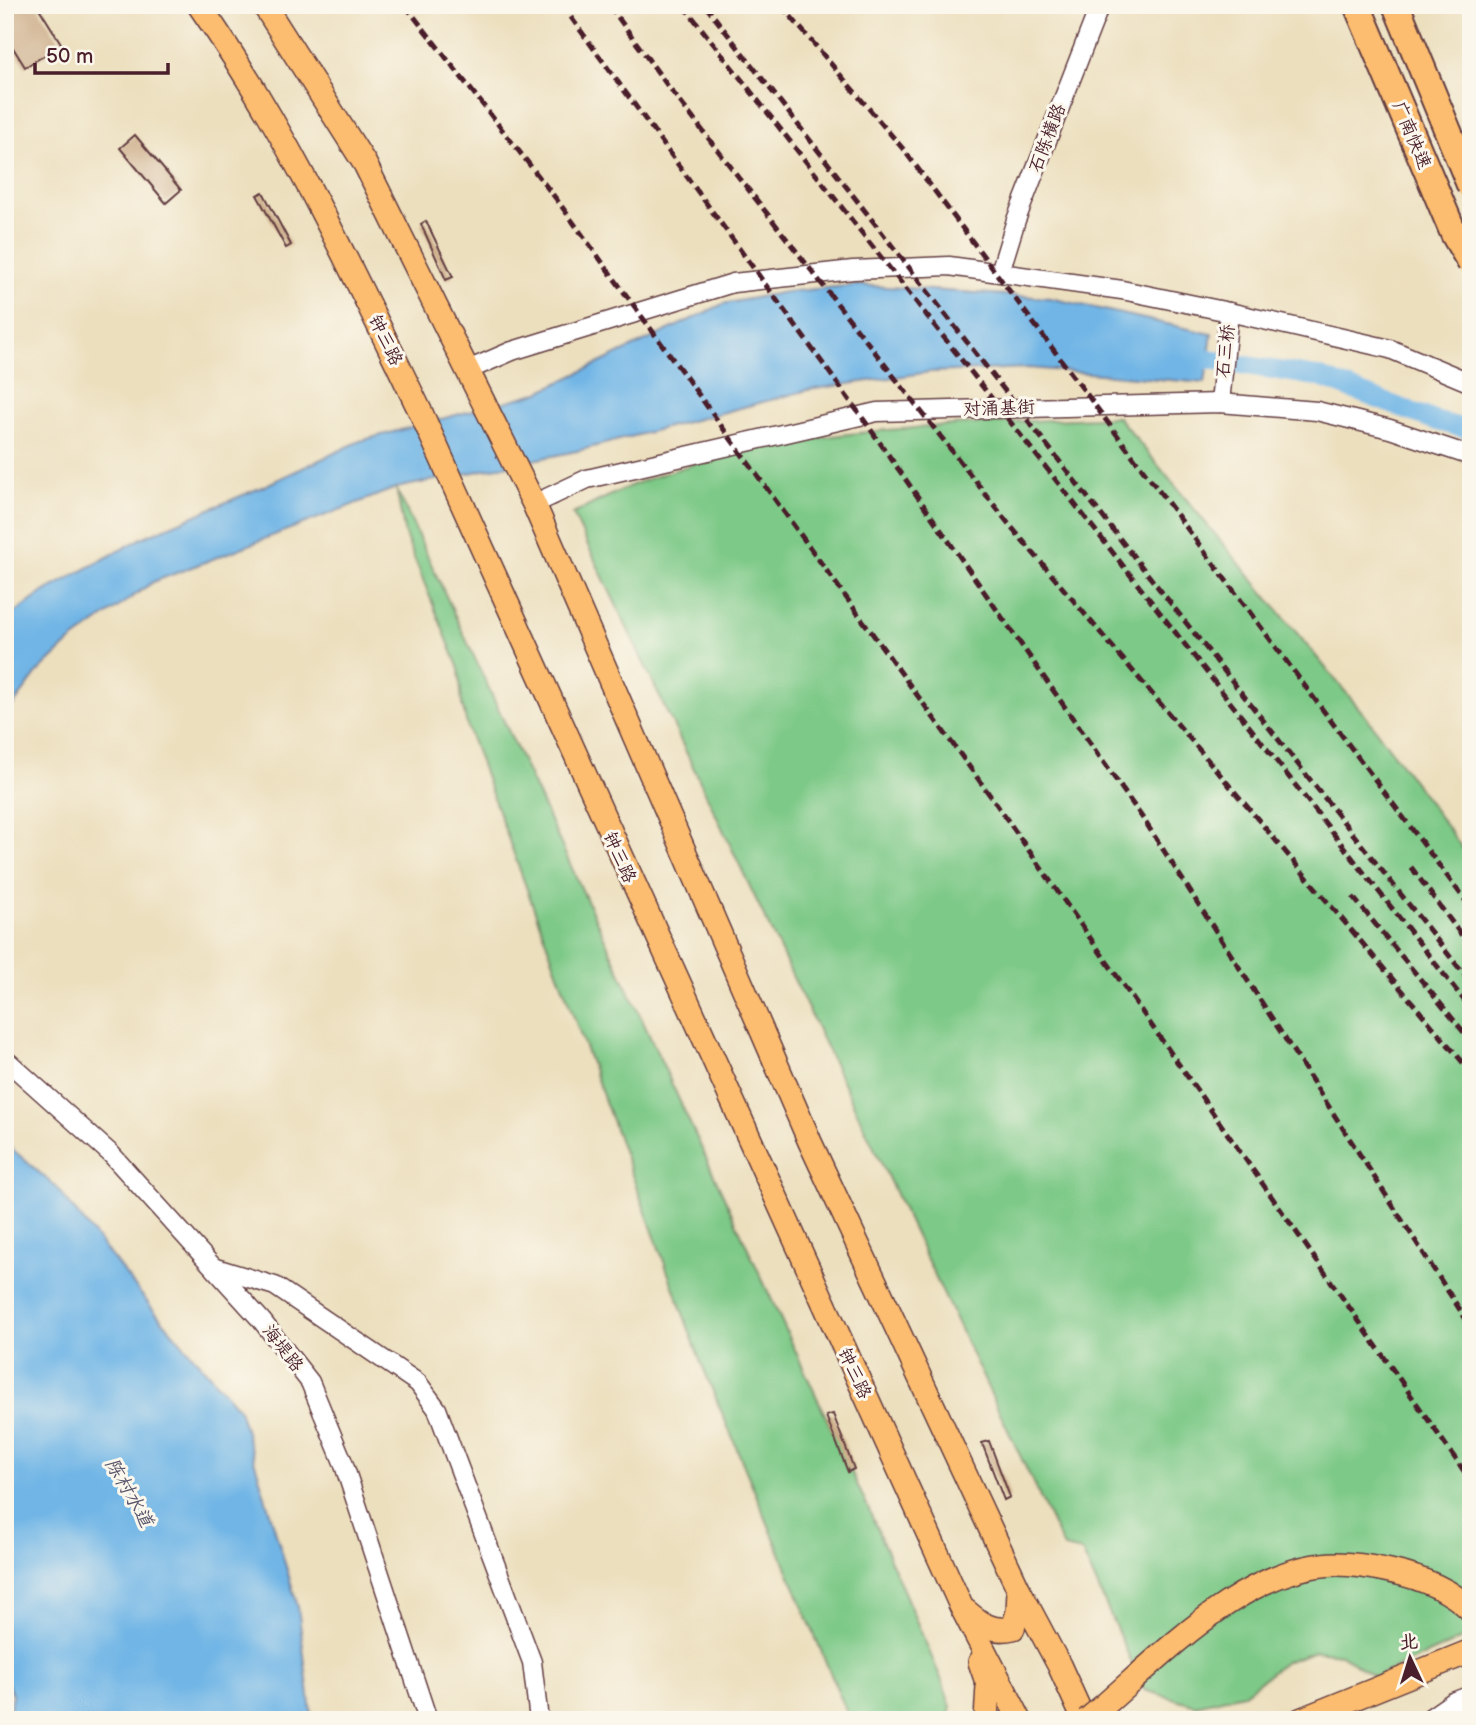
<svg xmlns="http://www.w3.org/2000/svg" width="1476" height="1725" font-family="'Balsamiq Sans','LXGW WenKai TC',sans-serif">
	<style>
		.green { fill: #7dc987; stroke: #647459; stroke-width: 2 }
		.water { fill: #70b5e6; stroke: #5d6a88; stroke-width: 2 }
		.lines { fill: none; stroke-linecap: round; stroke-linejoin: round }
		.canal { stroke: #70b5e6; stroke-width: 19 }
		.building { fill: #cdae8a }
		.minor-casing { stroke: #623c41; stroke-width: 21 }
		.major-casing { stroke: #623c41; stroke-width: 26 }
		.minor { stroke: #fff; stroke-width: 18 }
		.major { stroke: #fcbd6f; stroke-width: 23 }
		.rail { stroke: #4a1f2b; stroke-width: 5; stroke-dasharray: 10 5; stroke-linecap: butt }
		.major-bridge-casing { stroke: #623c41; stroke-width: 26; stroke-linecap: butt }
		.highway-bridge-casing { stroke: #623c41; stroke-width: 30; stroke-linecap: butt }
		.major-bridge { stroke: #fcbd6f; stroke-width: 23 }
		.highway-bridge { stroke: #fcbd6f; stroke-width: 26 }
		.labels { text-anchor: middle; stroke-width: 6; stroke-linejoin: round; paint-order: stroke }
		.street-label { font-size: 18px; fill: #4a1f2b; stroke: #fbf7ec }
		.water-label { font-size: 19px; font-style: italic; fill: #57546c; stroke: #fbf7ec }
	</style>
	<rect width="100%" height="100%" fill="#fbf7ec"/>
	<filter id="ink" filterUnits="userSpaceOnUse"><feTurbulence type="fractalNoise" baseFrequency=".0143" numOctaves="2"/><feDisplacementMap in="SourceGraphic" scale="14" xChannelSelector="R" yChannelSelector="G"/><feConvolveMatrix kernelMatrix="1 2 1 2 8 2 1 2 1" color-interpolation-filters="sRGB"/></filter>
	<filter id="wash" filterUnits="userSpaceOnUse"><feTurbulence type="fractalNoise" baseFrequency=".00686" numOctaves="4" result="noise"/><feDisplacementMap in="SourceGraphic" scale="28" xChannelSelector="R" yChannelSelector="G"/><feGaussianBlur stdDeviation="1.57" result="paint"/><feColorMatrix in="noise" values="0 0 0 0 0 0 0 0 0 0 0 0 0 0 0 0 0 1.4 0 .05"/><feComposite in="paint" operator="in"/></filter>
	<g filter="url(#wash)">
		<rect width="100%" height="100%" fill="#ecdfbe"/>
		<g class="green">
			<path d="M1118,417L1368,719L1471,860V1635L1375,1677L1341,1654L1315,1651L1285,1662L1243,1694L1196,1705L1144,1690L1082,1552L1064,1548L573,514C593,504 614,493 635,484C785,425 959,425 1118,417Z"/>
			<polygon points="396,488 869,1510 942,1681 951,1707 948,1720 850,1720 702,1365 468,729 462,704 459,669 405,535"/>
		</g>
		<g class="water">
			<polygon points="857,285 1050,298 1212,334 1205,383 1029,368 930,372 808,390 577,451 396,488 153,582 70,642 38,672 5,716 5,620 45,591 144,537 262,487 360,441 537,393 723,304 785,292"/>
			<polygon points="5,1143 56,1187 156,1313 239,1409 298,1607 312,1720 8,1720 12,1695 5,1676"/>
		</g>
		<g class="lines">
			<polyline class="canal" points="1182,355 1319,377 1436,421 1471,430"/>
		</g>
		<g id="blocks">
			<g class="building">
				<polygon points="5,5 37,5 62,45 25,67 5,35"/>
				<polygon points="135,135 181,190 166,203 120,148"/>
				<polygon points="263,192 291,245 286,248 257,195"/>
				<polygon points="426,221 453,277 446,280 421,224"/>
				<polygon points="833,1414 854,1469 848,1472 826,1416"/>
				<polygon points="989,1441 1010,1497 1004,1500 982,1443"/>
			</g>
		</g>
	</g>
	<g filter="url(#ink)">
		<use href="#blocks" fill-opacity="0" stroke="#623c41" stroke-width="2"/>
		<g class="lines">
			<defs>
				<g id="minor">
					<polyline points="1000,272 1016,220 1100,5"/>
					<polyline points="468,370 512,351 733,283 853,270 949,266 1122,290 1229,312 1390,349 1471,383"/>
					<polyline points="1220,403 1229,312"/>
					<polyline points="534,504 587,479 877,412 1220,403 1317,411 1390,429 1471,456"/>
					<polyline points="5,1059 111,1154 262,1321 310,1382 343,1462 428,1720"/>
					<polyline points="216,1268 275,1286 418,1383 437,1409 532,1662 539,1720"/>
					<polyline points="1427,1720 1453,1702 1471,1695"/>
				</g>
				<g id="major">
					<path d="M199,5C289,133 354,275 422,415L961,1606L1020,1720"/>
					<polyline points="264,5 365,164 534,504 810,1142 1019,1590 1059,1665 1084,1720"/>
					<path d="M966,1611C981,1624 993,1633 1013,1628L1018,1612L1019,1590"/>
					<polyline points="980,1662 988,1685 986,1720"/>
					<polyline points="1300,1720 1471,1651"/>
				</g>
			</defs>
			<use href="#minor" class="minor-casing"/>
			<use href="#major" class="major-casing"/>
			<use href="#minor" class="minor"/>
			<use href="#major" class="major"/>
			<g class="rail">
				<polyline points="405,5 557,200 992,798 1471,1481"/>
				<polyline points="562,5 864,420 1146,823 1471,1327"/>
				<polyline points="609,5 667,85 1008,523 1471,1072"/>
				<polyline points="683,5 1471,1009"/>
				<polyline points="705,5 1134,557 1471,983"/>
				<polyline points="781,5 904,150 1471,908"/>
				<polyline points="1411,867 1471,948"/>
				<polyline points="1353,897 1471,1041"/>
			</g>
			<defs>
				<path id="major-bridge" d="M1087,1720C1155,1664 1242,1565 1337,1564C1355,1564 1372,1567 1390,1571C1418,1577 1450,1589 1471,1610"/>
				<g id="highway-bridge">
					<polyline points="1357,5 1454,234 1471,263"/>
					<polyline points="1396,5 1471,187"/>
				</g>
			</defs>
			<use href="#major-bridge" class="major-bridge-casing"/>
			<use href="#highway-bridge" class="highway-bridge-casing"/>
			<use href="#major-bridge" class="major-bridge"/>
			<use href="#highway-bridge" class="highway-bridge"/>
		</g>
	</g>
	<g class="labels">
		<g class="street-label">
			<text transform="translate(1412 135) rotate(67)" y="6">广南快速</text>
			<text transform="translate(1047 138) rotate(-69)" y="6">石陈横路</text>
			<text transform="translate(386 340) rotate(64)" y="6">钟三路</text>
			<text transform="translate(1225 351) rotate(-84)" y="6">石三桥</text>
			<text transform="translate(999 408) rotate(-2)" y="6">对涌基街</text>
			<text transform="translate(620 857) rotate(66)" y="6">钟三路</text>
			<text transform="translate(283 1348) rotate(52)" y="6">海堤路</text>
			<text transform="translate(855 1373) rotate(65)" y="6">钟三路</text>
		</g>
		<g class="water-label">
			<text transform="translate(130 1492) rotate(60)" y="7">陈村水道</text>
		</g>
	</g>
	<rect width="1476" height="1725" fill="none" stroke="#fbf7ec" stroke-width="28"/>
	<g transform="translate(1410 1658) rotate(356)" stroke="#fbf7ec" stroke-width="5" paint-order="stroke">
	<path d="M0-5L12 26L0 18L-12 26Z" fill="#4a1f2b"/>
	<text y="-10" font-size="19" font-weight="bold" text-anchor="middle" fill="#4a1f2b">北</text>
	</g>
	<path d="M35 63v10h133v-10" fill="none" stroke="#4a1f2b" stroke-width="3.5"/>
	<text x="46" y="63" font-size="21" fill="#4a1f2b" stroke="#fbf7ec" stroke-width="5" paint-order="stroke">50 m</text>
</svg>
